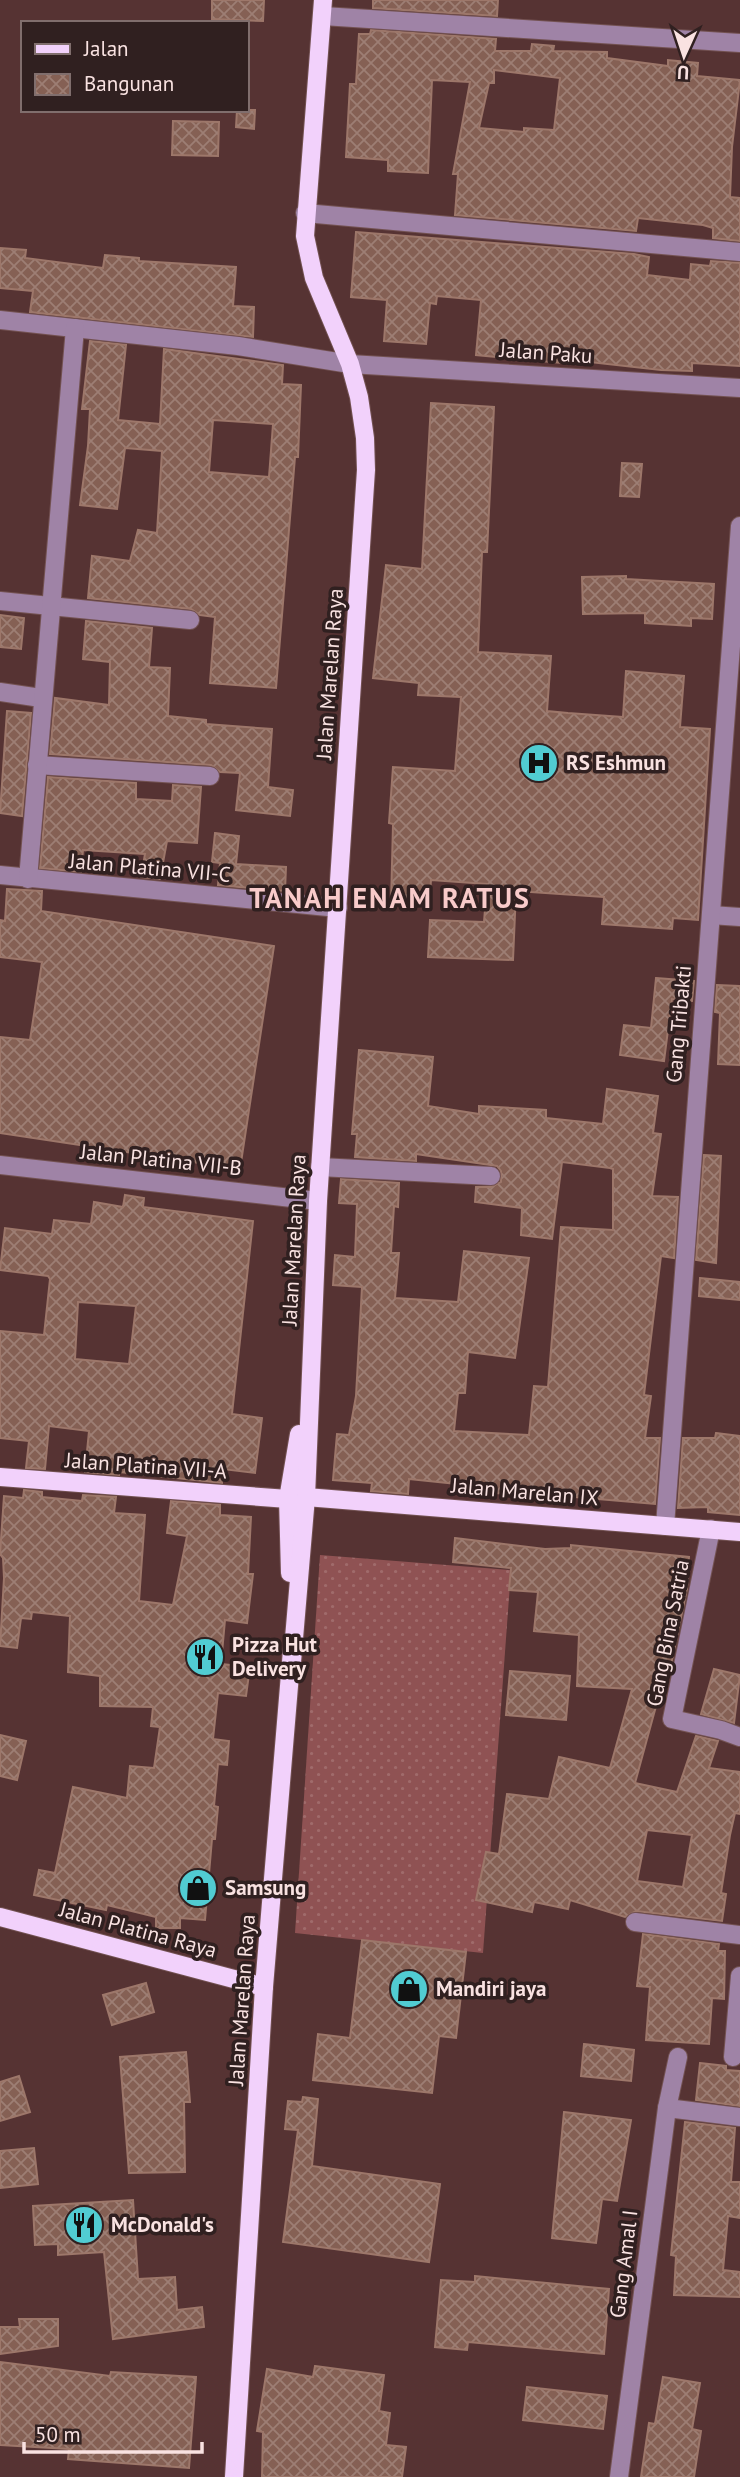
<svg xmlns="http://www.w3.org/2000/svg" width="740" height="2477" font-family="'PT Sans',sans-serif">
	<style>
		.grass { fill: url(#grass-dots) }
		.building { fill: url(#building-cross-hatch); stroke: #9d776a; stroke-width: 2; fill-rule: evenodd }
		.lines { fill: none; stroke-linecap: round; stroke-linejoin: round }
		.minor-casing { stroke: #735252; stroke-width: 20 }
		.major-casing { stroke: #735252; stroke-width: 20 }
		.minor { stroke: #9f83a6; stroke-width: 18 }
		.major { stroke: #f2d1fb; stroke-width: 18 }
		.labels { text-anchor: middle; stroke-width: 7; stroke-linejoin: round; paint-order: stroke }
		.street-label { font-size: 21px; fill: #f9e2e1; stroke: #302020 }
		.poi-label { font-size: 21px; font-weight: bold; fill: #f9e2e1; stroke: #302020; text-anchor: start }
		.district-label { font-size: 28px; font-weight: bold; letter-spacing: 2px; fill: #f8cbca; stroke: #302020 }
	</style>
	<defs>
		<pattern id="grass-dots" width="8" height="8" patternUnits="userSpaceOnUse" patternTransform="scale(1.75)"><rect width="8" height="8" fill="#8f5253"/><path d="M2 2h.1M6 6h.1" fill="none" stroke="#a06b6b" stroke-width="1.8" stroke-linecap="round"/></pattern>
		<pattern id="building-cross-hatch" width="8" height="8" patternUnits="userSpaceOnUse" patternTransform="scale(1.75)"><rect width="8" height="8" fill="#856054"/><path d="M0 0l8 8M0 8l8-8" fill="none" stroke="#9d7e74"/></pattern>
	</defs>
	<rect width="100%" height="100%" fill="#563333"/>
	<polygon class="grass" points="320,1555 511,1570 483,1953 295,1933"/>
	<g class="building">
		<polygon points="212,0 264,0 263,21 212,19"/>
		<polygon points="373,0 498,0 497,16 373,8"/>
		<path d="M371,30L496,39L495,51H531L532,44L554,46L553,51L607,52V58L668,66V60L698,63L697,76L740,80L732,147L730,197L740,198V241L713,238V228L703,225L638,218L636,231L455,215L458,174H453L470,82L432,80L428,173L388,171V160L346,157L350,84H356L359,34H370ZM494,70L560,78L554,130L524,128V132L479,128L489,83H494Z"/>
		<polygon points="237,110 255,110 254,129 236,127"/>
		<polygon points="173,121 219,122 218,156 172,155"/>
		<polygon points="356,232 634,254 649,257 647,275 690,280 691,264 710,266 711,261 740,263 740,366 692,363 692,371 661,370 563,359 562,363 476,355 481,300 437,296 436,304 430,303 426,344 384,341 387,300 351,297"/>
		<polygon points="0,248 26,250 25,258 103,268 105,255 139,258 139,261 236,267 233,306 254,307 253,337 30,312 33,291 0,288"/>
		<path d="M90,341L126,345L118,420L160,424L164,349L283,365L282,384L301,385L298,457H295L276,688L210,683L215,617L200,615L191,609L88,598L92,556L130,561L138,530L157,533L162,451L125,448L117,509L80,505L88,446L90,409H82ZM213,420L273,424L269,477L209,472Z"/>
		<polygon points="431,403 494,407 487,552 482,552 478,652 551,656 547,711 568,713 623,717 626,671 684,676 680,727 710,729 698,920 673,918 672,929 602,924 604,897 516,891 513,960 428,957 430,920 484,922 487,884 431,880 429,907 391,904 393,824 389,823 393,767 455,771 461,697 418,695 419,683 373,678 386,565 422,569"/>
		<polygon points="622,463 642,464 639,497 620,496"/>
		<polygon points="626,576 626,579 714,584 712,619 691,618 691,626 645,623 645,613 583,614 582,577"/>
		<polygon points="0,615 24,618 21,649 0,647"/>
		<polygon points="86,621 152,628 149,667 170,668 168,716 206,720 206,724 272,729 268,787 293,790 290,816 236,810 240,773 220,772 211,765 50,754 55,698 109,705 110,662 83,659"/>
		<polygon points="7,711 31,713 22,816 0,813"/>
		<polygon points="48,777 136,783 136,799 172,801 173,785 201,787 197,843 167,841 160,879 141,877 145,854 83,850 81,872 40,868"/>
		<polygon points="215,833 239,836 236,864 286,867 285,891 218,885 220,863 212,862"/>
		<polygon points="7,889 42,891 41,911 274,946 240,1169 0,1133 0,1037 30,1040 42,962 0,957 0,920 5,921"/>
		<polygon points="656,978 694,981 692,1001 672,999 664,1061 620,1055 624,1025 651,1028"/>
		<polygon points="717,985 740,986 740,1065 718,1064 720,1013 715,1012"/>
		<polygon points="359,1050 433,1057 428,1106 479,1114 479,1106 546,1110 546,1118 603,1124 607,1089 658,1096 653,1133 661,1134 652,1196 678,1197 674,1258 661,1256 644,1395 651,1396 645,1438 660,1438 655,1504 575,1497 575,1493 517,1490 517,1494 491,1493 456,1489 457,1484 409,1479 408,1494 371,1491 372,1483 333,1480 337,1434 349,1435 356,1396 362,1287 333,1285 335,1255 355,1257 357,1204 339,1203 341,1179 399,1183 398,1207 394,1206 391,1253 399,1253 395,1298 458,1302 464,1251 529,1258 515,1358 468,1352 465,1393 458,1393 454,1431 529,1435 534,1386 548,1387 561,1227 613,1230 613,1169 610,1168 562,1162 552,1239 521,1235 522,1208 475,1202 476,1187 491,1187 501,1182 501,1171 497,1166 416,1154 416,1161 355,1157 357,1134 352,1134"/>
		<polygon points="704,1155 721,1156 716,1263 696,1260"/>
		<path d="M125,1195L144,1198L143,1207L253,1221L232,1414L262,1418L255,1473L223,1469L222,1483L119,1472V1475L85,1472L89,1431L49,1426L45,1469L26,1468L29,1441L0,1438V1331L44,1335L50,1279L48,1276L0,1270L5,1228L52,1234L54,1220L91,1224L94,1202L123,1207ZM78,1302L136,1306L129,1364L75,1359Z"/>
		<polygon points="700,1278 740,1282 740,1300 699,1296"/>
		<polygon points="716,1433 740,1436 740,1515 708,1512 708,1507 678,1508 683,1438 715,1438"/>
		<polygon points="24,1490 42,1492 42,1497 82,1501 83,1495 116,1497 114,1513 145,1515 139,1601 173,1605 187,1536 167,1533 171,1501 220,1505 220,1515 251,1517 248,1574 253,1574 247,1623 225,1620 221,1664 250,1667 246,1696 218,1693 213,1739 229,1741 227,1765 218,1764 214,1806 218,1807 215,1839 212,1839 205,1920 180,1918 180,1928 156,1928 156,1917 107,1905 106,1910 34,1895 39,1870 55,1873 73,1787 127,1798 130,1766 154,1768 160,1727 151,1726 153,1707 100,1706 100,1676 68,1672 70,1616 32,1612 31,1619 21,1618 17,1648 0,1646 4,1578 3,1558 0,1554 4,1496 23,1498"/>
		<path d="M455,1538L545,1549L571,1548V1545L689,1557L687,1589L671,1665L664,1689L661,1688L635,1783L677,1792L696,1736L718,1741L709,1768L740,1772V1814L735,1813L730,1835L721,1893L726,1894L722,1921L636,1911L625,1917L570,1900L568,1909L534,1902L532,1912L476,1900L486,1852L499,1854L507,1794L549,1799L559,1757L610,1768L632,1689L577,1686L579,1635L534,1631L538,1592L509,1590L511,1568L453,1562ZM647,1830L692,1835L683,1887L637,1881Z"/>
		<polygon points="714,1669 740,1675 734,1723 701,1714"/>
		<polygon points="510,1671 570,1676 566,1720 506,1715"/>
		<polygon points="0,1735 26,1741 17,1780 0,1776"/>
		<polygon points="643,1934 719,1944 718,1951 725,1951 724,1999 712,1998 709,2044 646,2040 650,1987 637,1986"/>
		<polygon points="362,1940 466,1952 456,2038 439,2036 432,2093 313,2080 318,2034 350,2038"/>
		<polygon points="146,1983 154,2012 112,2025 103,1995"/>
		<polygon points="584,2044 634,2050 631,2081 581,2076"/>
		<polygon points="186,2052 190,2102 184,2102 185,2172 129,2173 120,2057"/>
		<polygon points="700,2063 726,2066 726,2070 740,2071 740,2106 696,2100"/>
		<polygon points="19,2076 30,2112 0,2121 0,2082"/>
		<polygon points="303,2097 318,2099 312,2166 440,2184 429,2262 283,2242 298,2130 285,2129 288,2101 302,2102"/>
		<polygon points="564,2112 631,2120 617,2201 602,2199 596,2243 552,2238"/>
		<polygon points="685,2122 735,2128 731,2182 740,2182 740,2218 728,2216 723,2270 740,2272 740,2297 674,2295 676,2256 671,2255"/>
		<polygon points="34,2148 38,2184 0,2188 0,2151"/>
		<polygon points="133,2200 138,2279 175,2277 177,2310 202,2307 204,2327 113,2339 104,2252 58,2255 58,2244 35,2245 33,2206"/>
		<polygon points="475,2276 609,2289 604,2354 468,2342 467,2350 435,2347 441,2280 475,2282"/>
		<polygon points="19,2319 58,2319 58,2346 0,2354 0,2327 20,2327"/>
		<polygon points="0,2362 110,2376 111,2372 196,2377 189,2468 68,2459 69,2449 0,2445"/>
		<polygon points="315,2366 384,2375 379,2411 390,2413 386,2445 406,2447 402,2477 262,2477 263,2432 257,2431 267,2369 313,2377"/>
		<polygon points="663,2377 700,2383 692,2429 701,2431 694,2477 641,2477 649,2423 655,2424"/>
		<polygon points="527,2387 607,2396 603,2429 523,2420"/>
	</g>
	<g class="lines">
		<defs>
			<g id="minor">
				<polyline points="323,16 740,43"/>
				<polyline points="305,213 740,252"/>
				<polyline points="0,320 238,346 350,364 740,388"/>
				<polyline points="0,601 190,620"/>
				<polyline points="0,692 41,698"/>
				<polyline points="37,765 210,776"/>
				<polyline points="0,875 338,908"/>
				<polyline points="28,879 75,328"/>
				<polyline points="711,915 740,917"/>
				<polyline points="0,1165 318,1201"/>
				<polyline points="320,1167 491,1176"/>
				<polyline points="665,1526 740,526"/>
				<polyline points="711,1529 672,1719 721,1730 740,1737"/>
				<polyline points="635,1922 740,1935"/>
				<polyline points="733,2057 740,1976"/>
				<polyline points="667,2108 740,2117"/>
				<polyline points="619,2477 667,2108 678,2057"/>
			</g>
			<g id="major">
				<polyline points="0,1477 288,1499"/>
				<polyline points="306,1497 740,1532"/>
				<polyline points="290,1573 288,1499 299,1434"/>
				<polyline points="292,1662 306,1497 318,1201 366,470 365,438 359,397 350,364 314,278 305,236 323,0"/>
				<polyline points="0,1917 264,1987"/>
				<polyline points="234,2477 264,1987 292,1650"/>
			</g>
		</defs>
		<use href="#minor" class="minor-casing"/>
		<use href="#major" class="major-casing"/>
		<use href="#minor" class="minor"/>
		<use href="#major" class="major"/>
	</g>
	<defs>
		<symbol id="hospital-disc" viewBox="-11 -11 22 22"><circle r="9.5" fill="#51ccd2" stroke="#302020"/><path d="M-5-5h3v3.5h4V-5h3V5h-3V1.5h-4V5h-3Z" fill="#111"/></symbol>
		<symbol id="restaurant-disc" viewBox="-11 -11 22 22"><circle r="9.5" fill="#51ccd2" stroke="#302020"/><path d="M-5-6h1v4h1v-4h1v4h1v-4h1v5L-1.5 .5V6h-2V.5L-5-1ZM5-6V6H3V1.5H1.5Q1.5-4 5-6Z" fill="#111"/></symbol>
		<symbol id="shop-disc" viewBox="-11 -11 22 22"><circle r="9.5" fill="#51ccd2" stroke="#302020"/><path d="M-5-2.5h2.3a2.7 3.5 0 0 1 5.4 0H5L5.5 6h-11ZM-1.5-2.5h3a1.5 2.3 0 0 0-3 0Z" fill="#111"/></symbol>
	</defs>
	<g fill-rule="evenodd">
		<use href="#hospital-disc" x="517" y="741" width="44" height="44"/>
		<use href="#restaurant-disc" x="183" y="1635" width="44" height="44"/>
		<use href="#shop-disc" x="176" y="1866" width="44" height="44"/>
		<use href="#shop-disc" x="387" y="1967" width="44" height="44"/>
		<use href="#restaurant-disc" x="62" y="2203" width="44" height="44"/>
	</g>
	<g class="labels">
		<g class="street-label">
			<text transform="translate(546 353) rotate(4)" y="7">Jalan Paku</text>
			<text transform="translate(330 674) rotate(-86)" y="7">Jalan Marelan Raya</text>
			<text transform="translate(150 868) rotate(5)" y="7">Jalan Platina VII-C</text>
			<text transform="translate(679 1024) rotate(-85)" y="7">Gang Tribakti</text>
			<text transform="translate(161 1160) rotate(6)" y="7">Jalan Platina VII-B</text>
			<text transform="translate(294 1240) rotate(-87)" y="7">Jalan Marelan Raya</text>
			<text transform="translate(146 1466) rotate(4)" y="7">Jalan Platina VII-A</text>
			<text transform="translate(525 1492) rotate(5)" y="7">Jalan Marelan IX</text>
			<text transform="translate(668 1633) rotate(-79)" y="7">Gang Bina Satria</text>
			<text transform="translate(138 1930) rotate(15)" y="7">Jalan Platina Raya</text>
			<text transform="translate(242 2000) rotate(-86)" y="7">Jalan Marelan Raya</text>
			<text transform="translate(624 2264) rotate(-83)" y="7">Gang Amal I</text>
		</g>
		<g class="poi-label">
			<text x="566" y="770">RS Eshmun</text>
			<text x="232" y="1652">Pizza Hut<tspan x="232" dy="24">Delivery</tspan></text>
			<text x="225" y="1895">Samsung</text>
			<text x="436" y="1996">Mandiri jaya</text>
			<text x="111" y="2232">McDonald's</text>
		</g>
		<g class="district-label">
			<text x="390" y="908">TANAH ENAM RATUS</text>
		</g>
	</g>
	<rect x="21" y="21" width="228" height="91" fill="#302020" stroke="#806e6d" stroke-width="2"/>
	<rect x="35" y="44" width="35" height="10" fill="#f2d1fb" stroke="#806e6d" stroke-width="2"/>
	<text x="84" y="56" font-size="21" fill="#f9e2e1">Jalan</text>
	<rect x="35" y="74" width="35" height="21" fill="url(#building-cross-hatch)" stroke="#806e6d" stroke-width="2"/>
	<text x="84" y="91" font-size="21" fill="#f9e2e1">Bangunan</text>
	<g transform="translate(684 56) rotate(183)" stroke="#302020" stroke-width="5" paint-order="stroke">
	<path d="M0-5L12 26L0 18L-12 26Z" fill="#f9e2e1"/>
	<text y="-10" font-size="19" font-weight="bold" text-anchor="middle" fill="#f9e2e1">U</text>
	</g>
	<path d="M24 2442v10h178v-10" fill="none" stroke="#f9e2e1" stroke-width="3.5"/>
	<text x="35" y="2442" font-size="21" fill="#f9e2e1" stroke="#302020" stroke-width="5" paint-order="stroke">50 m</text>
</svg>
